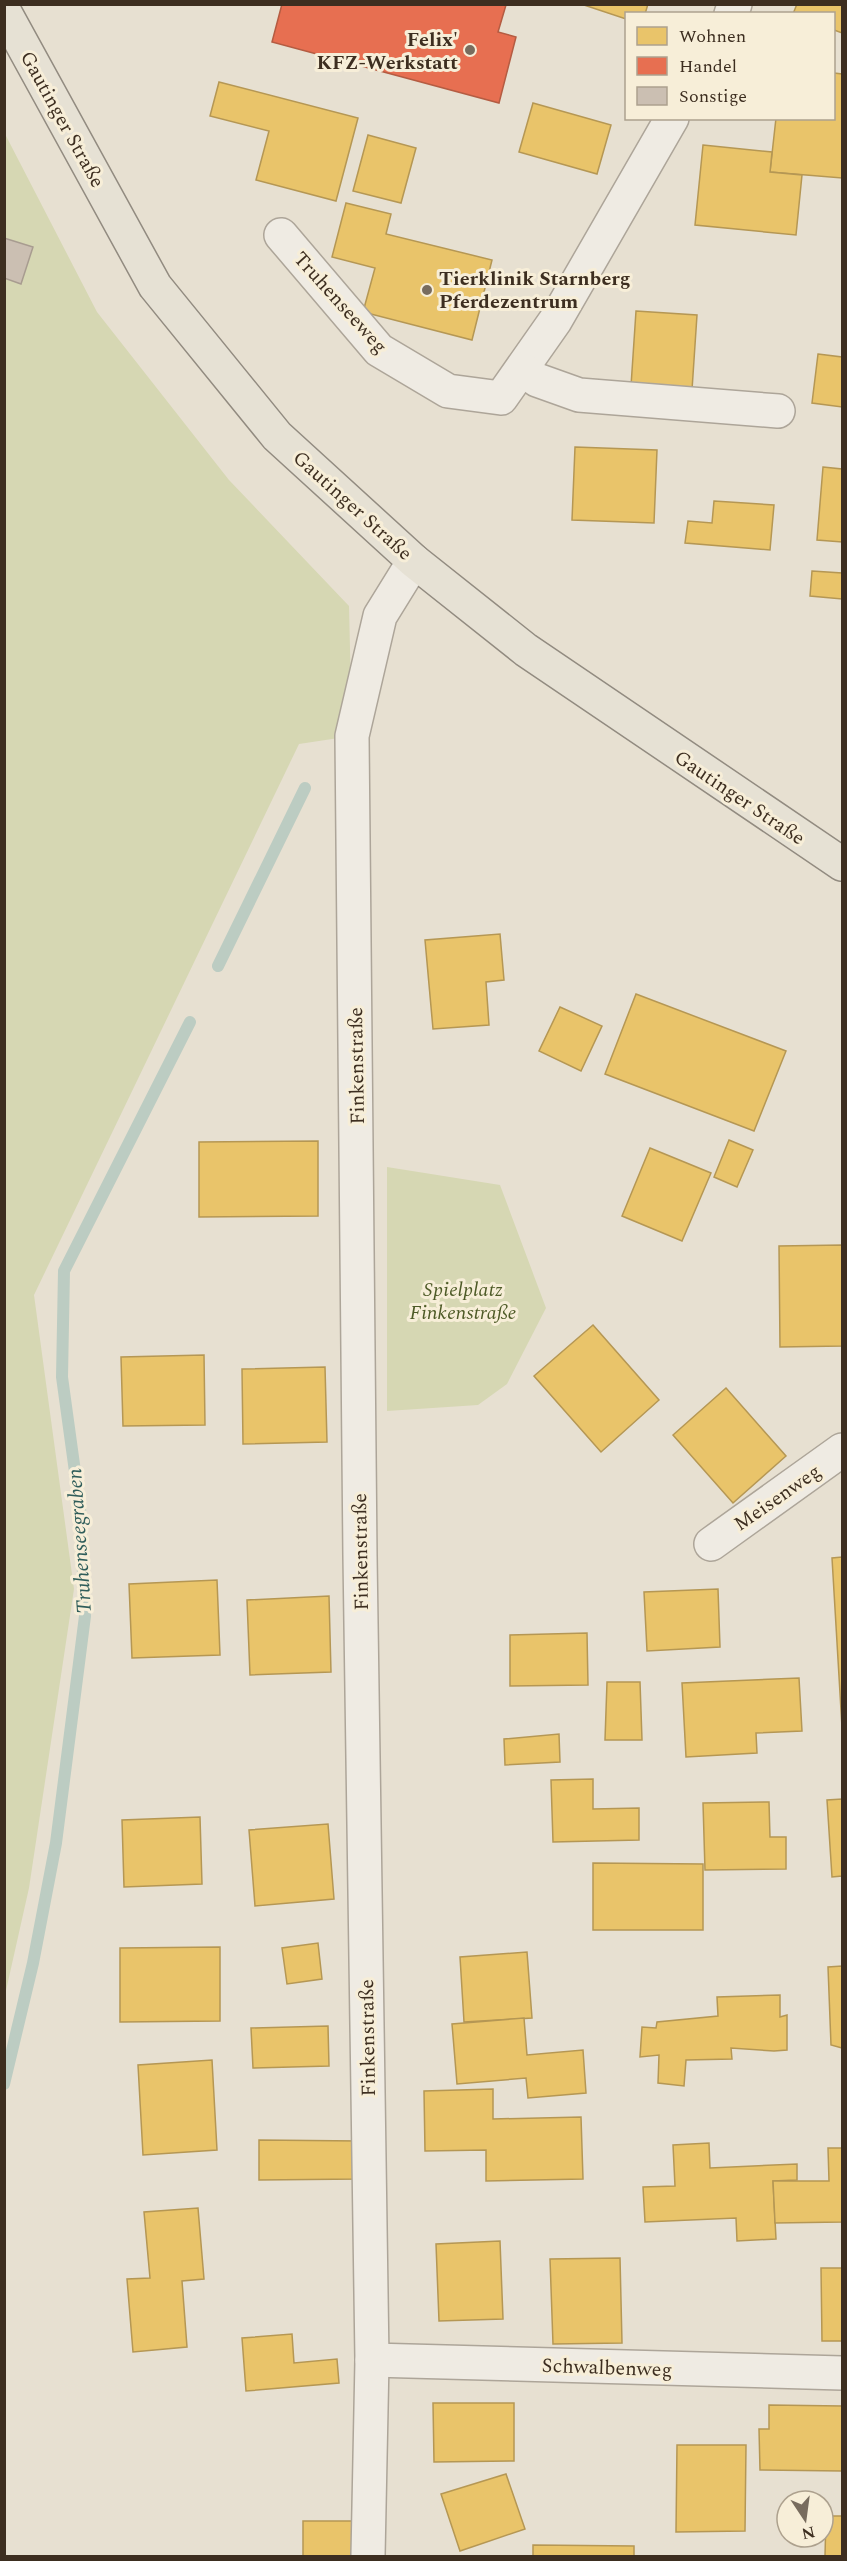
<svg xmlns="http://www.w3.org/2000/svg" width="847" height="2561" font-family="Spectral,serif">
	<style>
		.green { fill: #d6d7b3 }
		.homes { fill: #e9c46a; stroke: #b59754; stroke-width: 1.5 }
		.shops { fill: #e76f51; stroke: #b45c42; stroke-width: 1.5 }
		.lines { fill: none; stroke-linecap: round; stroke-linejoin: round }
		.stream { stroke: #bcccc2; stroke-width: 12 }
		.building { fill: #cbbfb2; stroke: #a89c90; stroke-width: 1.5 }
		.minor-casing { stroke: #ada599; stroke-width: 36 }
		.major-casing { stroke: #928b80; stroke-width: 36 }
		.minor { stroke: #efebe3; stroke-width: 33 }
		.major { stroke: #e6e1d4; stroke-width: 33 }
		.poi-dot { fill: #786c5e; stroke: #f7eed8; stroke-width: 2 }
		.labels { text-anchor: middle; stroke-width: 6; stroke-linejoin: round; paint-order: stroke }
		.poi-label { font-size: 20px; font-weight: bold; fill: #3d2e20; stroke: #f7eed8; text-anchor: end }
		.street-label { font-size: 20px; fill: #3d2e20; stroke: #f7eed8 }
		.park-label { font-size: 20px; font-style: italic; fill: #4d5a26; stroke: #f7eed8 }
		.water-label { font-size: 21px; font-style: italic; fill: #2f5d5a; stroke: #f7eed8 }
	</style>
	<rect width="100%" height="100%" fill="#e7e0d1"/>
	<g class="green">
		<polygon points="4,132 97,312 229,480 349,606 352,736 299,744 34,1295 74,1589 29,1888 5,1995"/>
		<polygon points="387,1167 500,1185 546,1308 507,1384 478,1405 387,1411"/>
	</g>
	<g class="homes">
		<polygon points="581,4 648,4 645,14 626,14 626,19"/>
		<polygon points="797,4 842,4 842,33 834,30 834,14 793,14"/>
		<polygon points="834,73 842,74 842,178 770,172 776,118 834,118"/>
		<polygon points="219,82 358,118 336,201 256,180 269,131 210,116"/>
		<polygon points="533,103 611,125 597,174 519,152"/>
		<polygon points="368,135 416,148 401,203 353,191"/>
		<polygon points="703,145 772,152 770,172 802,175 796,235 695,225"/>
		<polygon points="346,203 391,214 386,234 492,260 472,340 363,312 375,268 332,257"/>
		<polygon points="636,311 697,315 692,390 631,386"/>
		<polygon points="818,354 842,357 842,407 812,403"/>
		<polygon points="575,447 657,450 654,523 572,520"/>
		<polygon points="823,467 842,469 842,542 817,540"/>
		<polygon points="714,501 774,505 770,550 685,543 688,521 712,523"/>
		<polygon points="812,571 842,573 842,599 810,596"/>
		<polygon points="500,934 504,980 486,982 489,1025 433,1029 425,940"/>
		<polygon points="636,994 786,1051 754,1131 605,1074"/>
		<polygon points="560,1007 602,1026 581,1071 539,1051"/>
		<polygon points="729,1140 753,1150 737,1187 714,1177"/>
		<polygon points="318,1141 318,1216 199,1217 199,1142"/>
		<polygon points="650,1148 711,1173 682,1241 622,1216"/>
		<polygon points="842,1245 842,1346 780,1347 779,1246"/>
		<polygon points="593,1325 659,1400 601,1452 534,1376"/>
		<polygon points="204,1355 205,1425 123,1426 121,1357"/>
		<polygon points="325,1367 327,1442 243,1444 242,1369"/>
		<polygon points="726,1388 786,1456 733,1503 673,1435"/>
		<polygon points="842,1557 842,1727 832,1558"/>
		<polygon points="217,1580 220,1655 132,1658 129,1584"/>
		<polygon points="718,1589 720,1647 647,1651 644,1592"/>
		<polygon points="329,1596 331,1672 250,1675 247,1600"/>
		<polygon points="587,1633 588,1685 510,1686 510,1635"/>
		<polygon points="799,1678 802,1731 756,1733 757,1753 686,1757 682,1683"/>
		<polygon points="607,1682 640,1682 642,1740 605,1740"/>
		<polygon points="559,1734 560,1762 505,1765 504,1739"/>
		<polygon points="593,1779 593,1809 639,1808 639,1840 553,1842 551,1780"/>
		<polygon points="842,1799 842,1876 832,1877 827,1800"/>
		<polygon points="769,1802 770,1837 786,1837 786,1869 705,1870 703,1803"/>
		<polygon points="200,1817 202,1884 124,1887 122,1820"/>
		<polygon points="328,1824 334,1899 255,1906 249,1830"/>
		<polygon points="593,1863 703,1864 703,1930 593,1930"/>
		<polygon points="318,1943 322,1979 287,1984 282,1948"/>
		<polygon points="220,1947 220,2021 120,2022 120,1948"/>
		<polygon points="527,1952 532,2018 464,2022 460,1957"/>
		<polygon points="842,1966 842,2048 831,2045 828,1967"/>
		<polygon points="780,1995 780,2017 787,2015 787,2050 774,2051 731,2048 732,2059 686,2060 684,2086 658,2083 659,2055 640,2057 642,2027 656,2028 657,2022 718,2016 717,1997"/>
		<polygon points="524,2018 527,2055 583,2050 586,2093 528,2098 526,2078 457,2084 452,2024"/>
		<polygon points="328,2026 329,2066 253,2068 251,2028"/>
		<polygon points="212,2060 217,2150 143,2155 138,2065"/>
		<polygon points="493,2089 493,2119 581,2117 583,2179 486,2181 486,2150 425,2151 424,2091"/>
		<polygon points="259,2140 359,2141 359,2179 259,2180"/>
		<polygon points="709,2143 710,2168 797,2164 797,2180 773,2181 776,2239 737,2241 736,2218 645,2222 643,2187 675,2186 673,2145"/>
		<polygon points="828,2148 842,2148 842,2222 775,2223 773,2181 829,2181"/>
		<polygon points="198,2208 204,2279 182,2281 187,2347 133,2352 127,2279 150,2278 144,2212"/>
		<polygon points="500,2241 503,2319 439,2321 436,2244"/>
		<polygon points="620,2258 622,2343 553,2344 550,2259"/>
		<polygon points="821,2268 842,2268 842,2341 822,2341"/>
		<polygon points="292,2334 294,2363 337,2359 339,2383 246,2391 242,2338"/>
		<polygon points="433,2403 514,2403 514,2461 434,2462"/>
		<polygon points="769,2405 842,2406 842,2471 760,2470 759,2429 769,2429"/>
		<polygon points="677,2445 746,2445 745,2531 676,2532"/>
		<polygon points="506,2474 525,2529 460,2551 441,2494"/>
		<polygon points="826,2516 842,2516 842,2556 825,2556"/>
		<polygon points="303,2521 355,2521 354,2556 303,2556"/>
		<polygon points="533,2545 634,2546 634,2556 533,2556"/>
	</g>
	<polygon class="shops" points="282,4 506,5 498,32 516,37 499,103 272,42"/>
	<g class="lines">
		<g class="stream">
			<polyline points="218,966 305,788"/>
			<polyline points="4,2084 33,1963 56,1843 85,1616 80,1508 62,1377 64,1271 190,1022"/>
		</g>
	</g>
	<polygon class="building" points="4,238 33,247 21,284 4,278"/>
	<g class="lines">
		<defs>
			<g id="minor">
				<polyline points="731,14 735,4"/>
				<polyline points="281,235 379,350 448,391 501,398 555,321 672,118"/>
				<polyline points="522,369 537,380 579,395 778,411"/>
				<polyline points="711,1544 842,1450"/>
				<polyline points="372,2360 842,2373"/>
				<polyline points="368,2556 372,2360 360,1556 352,736 380,616 414,561"/>
			</g>
			<polyline id="major" points="4,11 155,286 277,436 414,561 526,650 842,864"/>
		</defs>
		<use href="#minor" class="minor-casing"/>
		<use href="#major" class="major-casing"/>
		<use href="#minor" class="minor"/>
		<use href="#major" class="major"/>
	</g>
	<g class="poi-dot">
		<circle cx="470" cy="50" r="6"/>
		<circle cx="427" cy="290" r="6"/>
	</g>
	<g class="labels">
		<g class="poi-label">
			<text x="458" y="46">Felix'<tspan x="458" dy="23">KFZ-Werkstatt</tspan></text>
			<text x="439" y="285" text-anchor="start">Tierklinik Starnberg<tspan x="439" dy="23">Pferdezentrum</tspan></text>
		</g>
		<g class="street-label">
			<text transform="translate(63 119) rotate(61)" y="7">Gautinger Straße</text>
			<text transform="translate(341 302) rotate(48)" y="7">Truhenseeweg</text>
			<text transform="translate(353 505) rotate(42)" y="7">Gautinger Straße</text>
			<text transform="translate(740 797) rotate(34)" y="7">Gautinger Straße</text>
			<text transform="translate(356 1066) rotate(-91)" y="7">Finkenstraße</text>
			<text transform="translate(777 1497) rotate(-35)" y="7">Meisenweg</text>
			<text transform="translate(360 1552) rotate(-91)" y="7">Finkenstraße</text>
			<text transform="translate(367 2038) rotate(-91)" y="7">Finkenstraße</text>
			<text transform="translate(607 2367) rotate(2)" y="7">Schwalbenweg</text>
		</g>
		<g class="park-label">
			<text x="463" y="1296">Spielplatz<tspan x="463" dy="23">Finkenstraße</tspan></text>
		</g>
		<g class="water-label">
			<text transform="translate(79 1541) rotate(-94)" y="7">Truhenseegraben</text>
		</g>
	</g>
	<rect width="847" height="2561" fill="none" stroke="#3d2e20" stroke-width="12"/>
	<rect x="625" y="12" width="210" height="108" fill="#f7eed8" stroke="#ada18e" stroke-width="1.5"/>
	<rect x="637" y="27" width="30" height="18" fill="#e9c46a" stroke="#ada18e" stroke-width="1.5"/>
	<text x="679" y="42" font-size="18" fill="#3d2e20">Wohnen</text>
	<rect x="637" y="57" width="30" height="18" fill="#e76f51" stroke="#ada18e" stroke-width="1.5"/>
	<text x="679" y="72" font-size="18" fill="#3d2e20">Handel</text>
	<rect x="637" y="87" width="30" height="18" fill="#cbbfb2" stroke="#ada18e" stroke-width="1.5"/>
	<text x="679" y="102" font-size="18" fill="#3d2e20">Sonstige</text>
	<g transform="translate(805 2519) rotate(167)"><circle r="28" fill="#f7eed8" stroke="#ada18e" stroke-width="1.5"/>
	<path d="M0-4.5L10 22L0 15L-10 22Z" fill="#786c5e"/>
	<text y="-9" font-size="16" font-weight="bold" text-anchor="middle" fill="#3d2e20">N</text>
	</g>
</svg>
